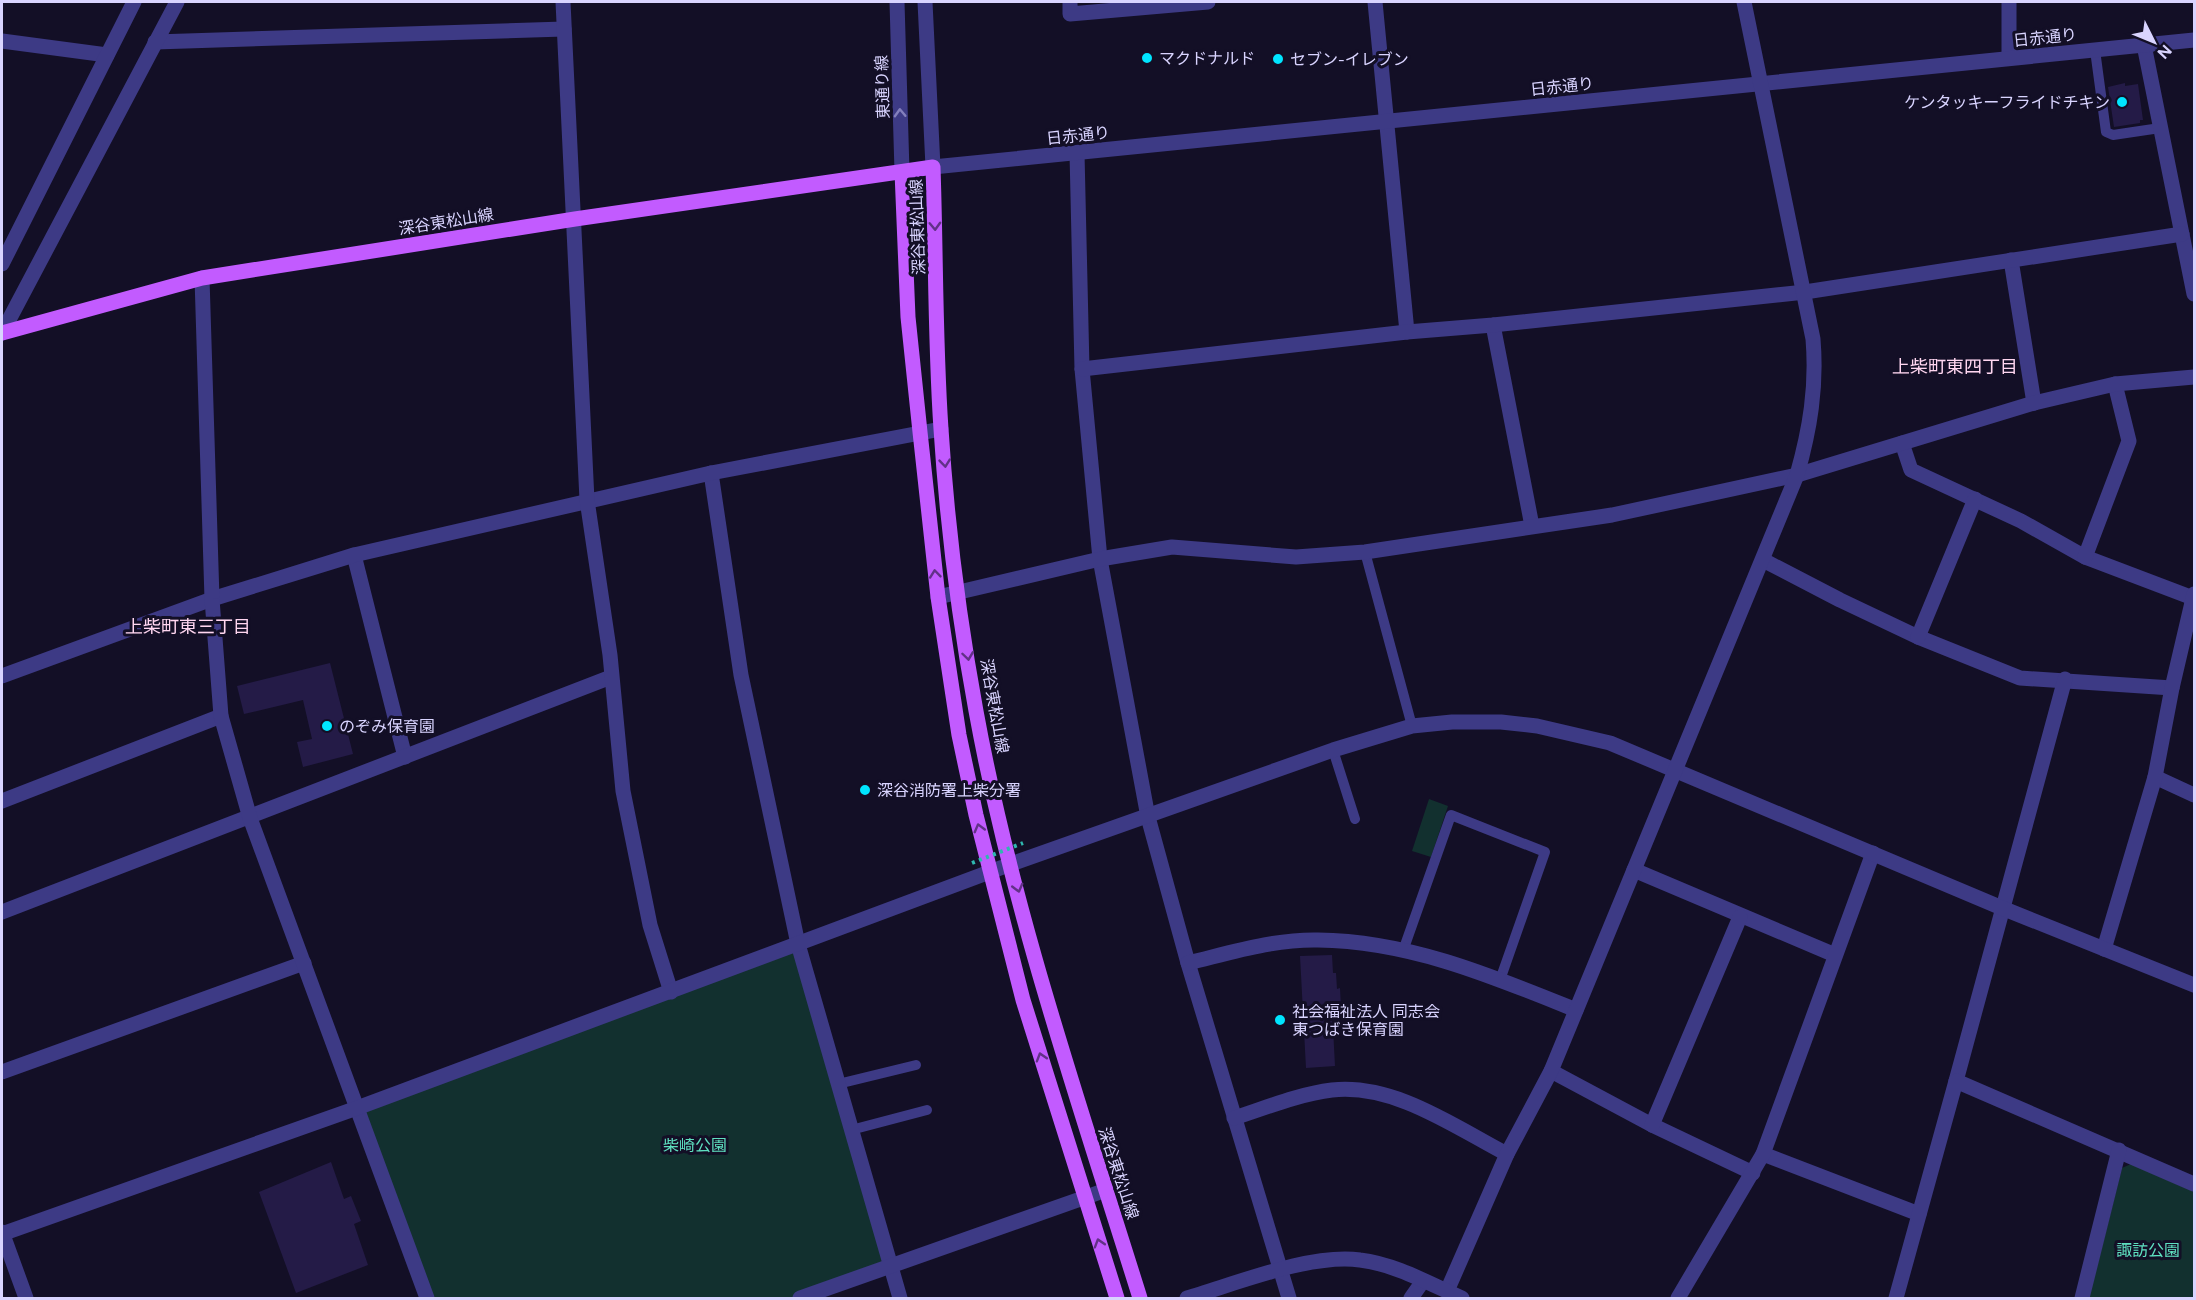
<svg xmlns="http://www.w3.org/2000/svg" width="2196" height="1300" font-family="Figtree,'Noto Sans JP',sans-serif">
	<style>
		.green { fill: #12302f }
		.building { fill: #241b47 }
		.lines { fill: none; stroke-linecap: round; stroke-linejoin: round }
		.service { stroke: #3d3a85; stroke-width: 10 }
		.minor { stroke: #3d3a85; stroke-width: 15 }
		.tertiary { stroke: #3d3a85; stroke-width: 15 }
		.primary { stroke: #c25bff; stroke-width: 15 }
		.path-bridge { stroke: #2fb8b0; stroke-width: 4; stroke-dasharray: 3 4.5; stroke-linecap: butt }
		.oneway { stroke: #837fbc }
		.oneway2 { stroke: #623188 }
		.poi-dot { fill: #00e5ff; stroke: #130f26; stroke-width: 2 }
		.labels { text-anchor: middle; stroke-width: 6; stroke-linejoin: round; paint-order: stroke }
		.street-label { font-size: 16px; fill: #d9d4ff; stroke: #130f26 }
		.poi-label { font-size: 16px; fill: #d9d4ff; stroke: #130f26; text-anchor: start }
		.park-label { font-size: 16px; fill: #5fe0c0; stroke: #130f26 }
		.neighbourhood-label { font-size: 18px; fill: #ffd6f0; stroke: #130f26 }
	</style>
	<rect width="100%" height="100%" fill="#130f26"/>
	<g class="green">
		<polygon points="1429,799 1448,806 1431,857 1412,851"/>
		<polygon points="798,944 890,1265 800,1298 427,1298 357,1108"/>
		<polygon points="2131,1164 2194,1192 2194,1298 2089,1298 2122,1168"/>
	</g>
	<g class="building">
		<polygon points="2125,83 2125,86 2138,84 2143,120 2140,120 2140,123 2114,127 2108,87"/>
		<polygon points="330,663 353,754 303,767 297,742 312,739 303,700 244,714 237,686"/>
		<polygon points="1332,955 1333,973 1336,973 1337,989 1340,988 1341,1008 1332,1008 1335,1066 1306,1068 1300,956"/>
		<polygon points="331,1162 344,1199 351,1196 361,1221 354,1224 368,1265 296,1293 259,1192"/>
	</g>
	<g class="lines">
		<g class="service">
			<polyline points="2095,50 2106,132 2113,135 2160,128"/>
			<polyline points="1365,552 1412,726"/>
			<polyline points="1333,750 1355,819"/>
			<polyline points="1404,948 1451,815 1545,852 1500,980"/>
			<polyline points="838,1084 916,1065"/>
			<polyline points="851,1130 927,1110"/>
		</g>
		<g class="minor">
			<polyline points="1070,2 1070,14 1208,2"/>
			<polyline points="1375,2 1407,332"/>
			<polyline points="2009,2 2009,58"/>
			<polyline points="2,41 107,55"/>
			<polyline points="155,42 564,29"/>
			<polyline points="2144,45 2194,294"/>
			<polyline points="1077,153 1082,369 1100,559 1148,817 1188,963 1289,1298"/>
			<polyline points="2011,260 2034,403"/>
			<polyline points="2,264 134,2"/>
			<polyline points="1493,325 1532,526"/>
			<polyline points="2,333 177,2"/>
			<polyline points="1082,369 1407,332 1493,325 1805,292 2182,234"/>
			<polyline points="1902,443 1911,470 2021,521 2085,557 2193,598"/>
			<polyline points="711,473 741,675 798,944 900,1298"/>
			<polyline points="354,555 405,757"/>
			<polyline points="2085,557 2129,441 2115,384"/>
			<polyline points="1763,560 1840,600 1918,637 2020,678 2172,688"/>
			<polyline points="938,597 1100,559 1172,547 1296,557 1365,552 1612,515 1797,475 2034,403 2115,384 2194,377"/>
			<polyline points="1918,637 1975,499"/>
			<polyline points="2,676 212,599 354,555 711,473 941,429"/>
			<polyline points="2155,777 2194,795"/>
			<polyline points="2,801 221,716"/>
			<polyline points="1634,870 1835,955"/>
			<polyline points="2,912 611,677"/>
			<polyline points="2104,949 2155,777 2172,688 2194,594"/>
			<path d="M1188,963C1230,953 1274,939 1318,940C1409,941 1492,976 1576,1010"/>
			<polyline points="1551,1071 1652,1125 1753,1173"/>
			<polyline points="2,1072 304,963"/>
			<polyline points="1956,1081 2065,679"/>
			<path d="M1234,1118C1265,1108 1299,1094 1332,1090C1394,1083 1455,1127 1507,1154"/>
			<polyline points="1652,1125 1740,917"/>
			<polyline points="1763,1154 1919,1214"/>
			<polyline points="1411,1298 1423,1281"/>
			<polyline points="1678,1298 1763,1154 1873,853"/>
			<polyline points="1896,1298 1956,1081 2194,1184"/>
			<polyline points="2082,1298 2119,1150"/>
		</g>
		<g class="tertiary">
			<polyline points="563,2 587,500 610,655 623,791 650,925 671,992"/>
			<polyline points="897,2 902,172"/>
			<polyline points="925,2 933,167 2194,40"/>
			<polyline points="202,278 212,599 221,716 250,818 427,1298"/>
			<polyline points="2,1232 26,1298"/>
			<polyline points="2,1234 357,1108 1011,864 1333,750 1412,726 1452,722 1501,722 1537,726 1610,743 2002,908 2194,985"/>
			<path d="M1447,1291L1507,1154L1551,1071L1797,475C1810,429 1817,387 1813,339L1744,2"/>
			<polyline points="800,1298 1106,1190"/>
			<path d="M1187,1298C1235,1284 1311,1253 1360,1260C1395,1264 1430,1284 1462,1298"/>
		</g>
		<g class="primary">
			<polyline points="902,172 908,317 920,432 938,597 959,735 976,815 1023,1000 1117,1298"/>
			<path d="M2,333L202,278L575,219L933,167C936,254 935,342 941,429C947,523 959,619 976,711C1012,909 1080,1106 1140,1298"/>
		</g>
		<polyline class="path-bridge" points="972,863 1023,843"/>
	</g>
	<defs><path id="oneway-chevron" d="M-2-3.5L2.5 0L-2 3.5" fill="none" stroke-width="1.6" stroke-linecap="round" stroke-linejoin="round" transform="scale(1.5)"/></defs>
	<use class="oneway" href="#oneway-chevron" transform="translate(900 113) rotate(-92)"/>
	<g class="oneway2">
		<use href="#oneway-chevron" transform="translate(935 226) rotate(88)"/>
		<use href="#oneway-chevron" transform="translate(945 463) rotate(84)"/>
		<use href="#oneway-chevron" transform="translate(935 574) rotate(-96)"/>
		<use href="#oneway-chevron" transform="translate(968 656) rotate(82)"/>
		<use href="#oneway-chevron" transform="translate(979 828) rotate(-105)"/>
		<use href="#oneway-chevron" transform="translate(1018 888) rotate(75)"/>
		<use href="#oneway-chevron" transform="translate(1041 1057) rotate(-107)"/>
		<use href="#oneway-chevron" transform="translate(1099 1243) rotate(-107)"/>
	</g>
	<g class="poi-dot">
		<circle cx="1147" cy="58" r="6"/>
		<circle cx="1278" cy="59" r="6"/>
		<circle cx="2122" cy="102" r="6"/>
		<circle cx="327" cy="726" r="6"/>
		<circle cx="865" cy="790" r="6"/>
		<circle cx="1280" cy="1020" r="6"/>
	</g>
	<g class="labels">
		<g class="street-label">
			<text transform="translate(2045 37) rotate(-6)" y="6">日赤通り</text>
			<text transform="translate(1562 86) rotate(-6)" y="6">日赤通り</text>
			<text transform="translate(882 87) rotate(-92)" y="6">東通り線</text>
			<text transform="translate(1078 135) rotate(-6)" y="6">日赤通り</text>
			<text transform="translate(446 221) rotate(-9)" y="6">深谷東松山線</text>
			<text transform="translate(917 227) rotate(-92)" y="6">深谷東松山線</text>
			<text transform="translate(995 706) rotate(80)" y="6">深谷東松山線</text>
			<text transform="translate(1119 1173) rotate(72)" y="6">深谷東松山線</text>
		</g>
		<g class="poi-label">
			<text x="1159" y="64">マクドナルド</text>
			<text x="1290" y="65">セブン-イレブン</text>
			<text x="2110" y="108" text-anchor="end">ケンタッキーフライドチキン</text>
			<text x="339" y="732">のぞみ保育園</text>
			<text x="877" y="796">深谷消防署上柴分署</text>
			<text x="1292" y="1017">社会福祉法人 同志会<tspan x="1292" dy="18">東つばき保育園</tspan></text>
		</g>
		<g class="park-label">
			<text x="695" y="1151">柴崎公園</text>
			<text x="2148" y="1256">諏訪公園</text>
		</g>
		<g class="neighbourhood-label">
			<text x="1955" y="373">上柴町東四丁目</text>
			<text x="188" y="633">上柴町東三丁目</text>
		</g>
	</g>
	<rect width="2196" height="1300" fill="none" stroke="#d9d4ff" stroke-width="6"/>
	<g transform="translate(2154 42) rotate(133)" stroke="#130f26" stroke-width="4.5" paint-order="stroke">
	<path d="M0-4.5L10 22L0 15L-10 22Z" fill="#d9d4ff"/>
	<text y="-9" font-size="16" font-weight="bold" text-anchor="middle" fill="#d9d4ff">N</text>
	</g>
</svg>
